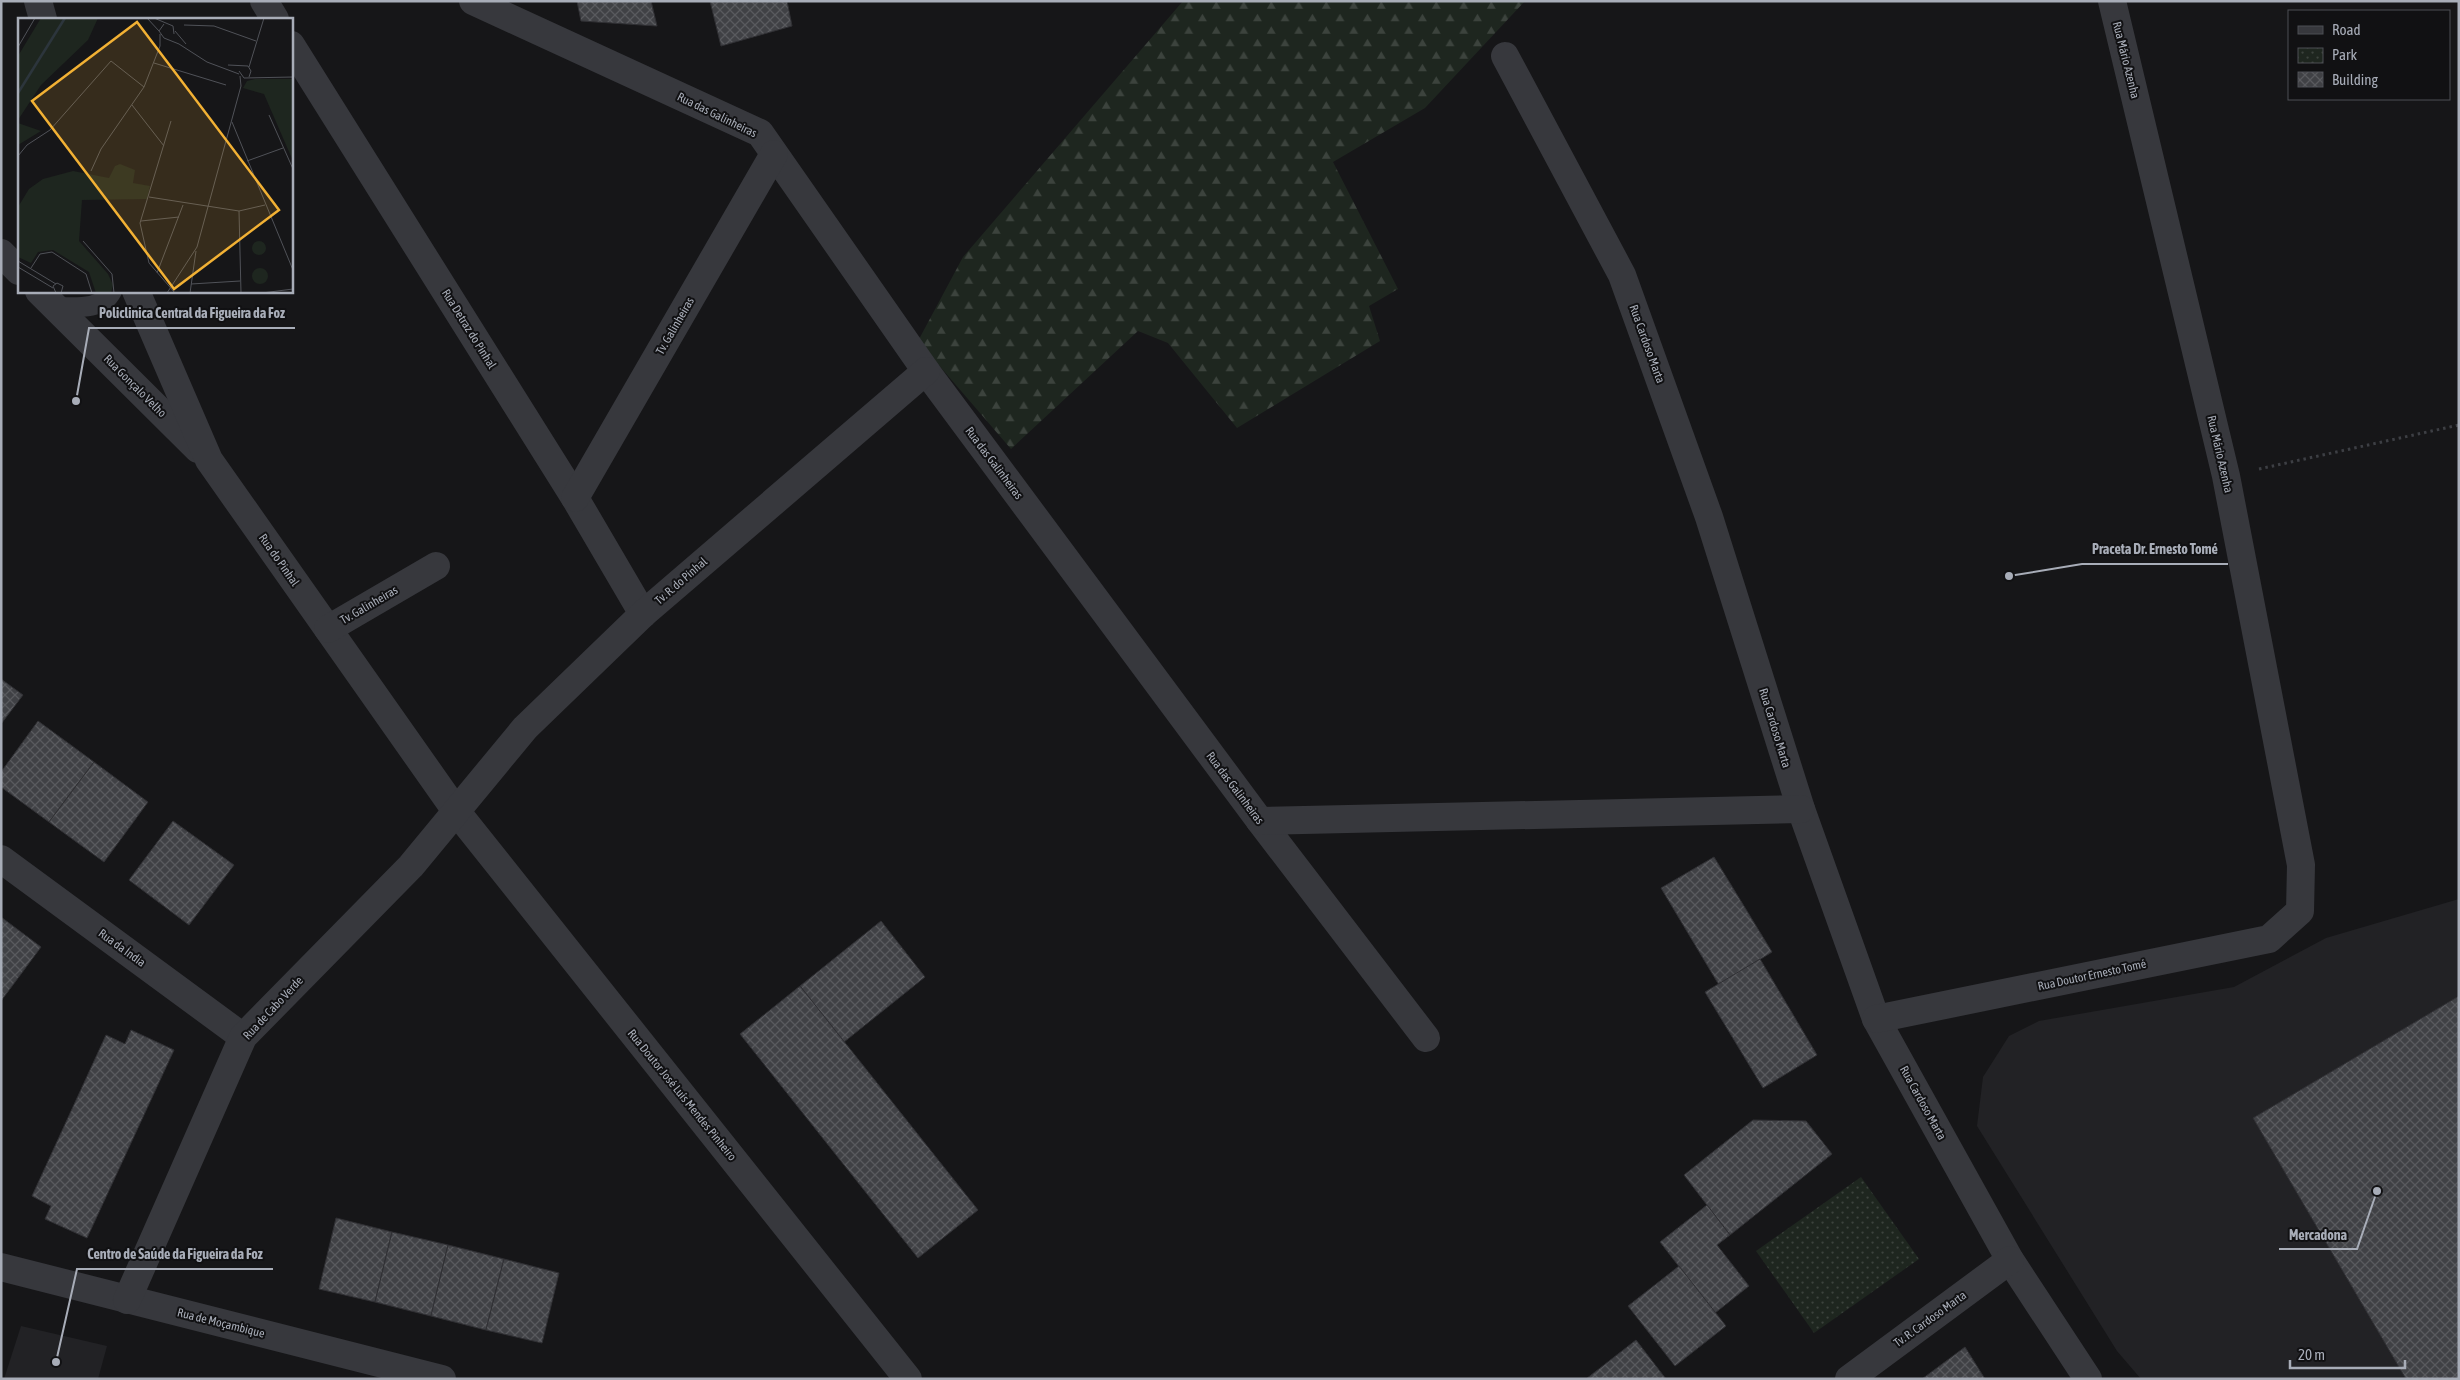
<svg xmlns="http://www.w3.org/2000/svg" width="2460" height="1380" font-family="'Asap Condensed',sans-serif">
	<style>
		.built { fill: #222225 }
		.forest { fill: url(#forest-firs) }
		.park { fill: url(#park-dots) }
		.building { fill: url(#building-cross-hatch); stroke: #303034 }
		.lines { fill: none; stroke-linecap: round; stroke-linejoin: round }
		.path { stroke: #3d3f44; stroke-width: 3; stroke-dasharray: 2.5 4; stroke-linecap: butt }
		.lane { stroke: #37383d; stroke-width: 20 }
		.street { stroke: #37383d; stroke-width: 28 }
		.labels { text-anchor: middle; stroke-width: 4; stroke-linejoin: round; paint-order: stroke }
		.street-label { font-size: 12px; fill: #a8adb8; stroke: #111113 }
		.inset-river { fill: none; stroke: #2c353c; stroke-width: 2.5 }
		.inset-road { fill: none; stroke: #505258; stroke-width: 1 }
		.view { fill: #f2b134; fill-opacity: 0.15; stroke: #f2b134; stroke-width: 2.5 }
		.inset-edge { fill: none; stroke: #a8adb8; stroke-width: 2.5 }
		.leader { fill: none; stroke: #a8adb8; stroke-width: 2 }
		.callout-dot { fill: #a8adb8; stroke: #111113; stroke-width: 2 }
		.callout-label { font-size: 14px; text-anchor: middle; font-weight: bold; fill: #a8adb8; stroke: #111113; stroke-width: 4; stroke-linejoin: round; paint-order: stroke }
	</style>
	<defs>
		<pattern id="forest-firs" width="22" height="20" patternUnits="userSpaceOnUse" patternTransform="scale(1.25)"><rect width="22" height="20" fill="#1e261f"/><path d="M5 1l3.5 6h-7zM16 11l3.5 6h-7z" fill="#3c433d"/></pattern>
		<pattern id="park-dots" width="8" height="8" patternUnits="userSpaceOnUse" patternTransform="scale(1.25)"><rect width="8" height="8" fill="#1e261f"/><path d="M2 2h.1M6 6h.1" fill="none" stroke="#3c433d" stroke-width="1.8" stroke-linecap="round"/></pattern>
		<pattern id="building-cross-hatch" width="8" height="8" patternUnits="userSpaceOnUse" patternTransform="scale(1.25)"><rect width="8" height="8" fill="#404145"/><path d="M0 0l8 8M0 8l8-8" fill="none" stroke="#595a5e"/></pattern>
	</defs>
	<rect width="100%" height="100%" fill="#161618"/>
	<g class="built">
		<polygon points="2459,899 2459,1379 2141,1379 2117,1351 1977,1126 1983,1077 2009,1036 2039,1021 2234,987 2326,938"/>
		<polygon points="21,1326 107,1346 98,1379 4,1379"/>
	</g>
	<polygon class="forest" points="1183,1 1525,1 1425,108 1333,162 1398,289 1369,306 1380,341 1237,428 1168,343 1138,331 1011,449 918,341 963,257"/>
	<polygon class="park" points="1861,1177 1919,1259 1814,1333 1756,1251"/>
	<g class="building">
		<polygon points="577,1 651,1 657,26 581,21"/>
		<polygon points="710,1 787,1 792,26 721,46"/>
		<polygon points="1,679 23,695 1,724"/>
		<polygon points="38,721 94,762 49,822 1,787 1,772"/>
		<polygon points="94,762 148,802 104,862 49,822"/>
		<polygon points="173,821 234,865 189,925 129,880"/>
		<polygon points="1714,857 1772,952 1719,985 1661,888"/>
		<polygon points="1,917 41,947 1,1001"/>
		<polygon points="881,921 925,977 844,1042 800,986"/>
		<polygon points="1760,959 1817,1055 1763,1088 1705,992"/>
		<polygon points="800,986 978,1210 918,1258 740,1034"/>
		<polygon points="2459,996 2459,1379 2406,1379 2253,1118"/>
		<polygon points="131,1030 174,1050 87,1238 45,1219 51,1206 32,1196 106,1035 125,1044"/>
		<polygon points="1753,1120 1806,1121 1832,1154 1730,1235 1684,1175"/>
		<polygon points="1707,1205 1730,1235 1717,1245 1749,1286 1715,1313 1660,1242"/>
		<polygon points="336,1218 392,1232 375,1302 319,1289"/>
		<polygon points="392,1232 448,1245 431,1316 375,1302"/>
		<polygon points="448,1245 504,1259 486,1330 431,1316"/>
		<polygon points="504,1259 559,1273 542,1343 486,1330"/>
		<polygon points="1679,1266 1726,1326 1675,1366 1628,1306"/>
		<polygon points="1636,1340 1666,1379 1586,1379"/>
		<polygon points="1965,1347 1985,1379 1922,1379"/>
	</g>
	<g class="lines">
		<polyline class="path" points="2259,469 2459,425"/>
		<path class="lane" d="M55,307C74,307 102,311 112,291"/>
		<g class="street">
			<polyline points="38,1 43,19"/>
			<polyline points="264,1 275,19"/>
			<polyline points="473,1 760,133 926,371 1260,821 1426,1038"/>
			<polyline points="291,45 575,498 643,614"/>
			<polyline points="1505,56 1622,275 1709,517 1801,809 1876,1019 2010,1260 2088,1379"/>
			<polyline points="1,253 19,271"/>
			<polyline points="39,291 198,449"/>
			<polyline points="136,291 209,460 456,811 908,1379"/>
			<polyline points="575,498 774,154"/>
			<polyline points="328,629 436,566"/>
			<polyline points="1260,821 1801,809"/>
			<polyline points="1,859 243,1037"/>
			<polyline points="1876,1019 2269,939 2300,911 2301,865 2226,476 2112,1"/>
			<polyline points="1,1267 442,1379"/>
			<polyline points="127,1300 243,1037 411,866 525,728 643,614 926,371"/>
			<polyline points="1849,1379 2010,1260"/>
		</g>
	</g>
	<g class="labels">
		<g class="street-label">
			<text transform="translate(2126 60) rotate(76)" y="4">Rua Mário Azenha</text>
			<text transform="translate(717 115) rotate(26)" y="4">Rua das Galinheiras</text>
			<text transform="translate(675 326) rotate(-60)" y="4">Tv. Galinheiras</text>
			<text transform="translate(469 329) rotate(58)" y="4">Rua Detraz do Pinhal</text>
			<text transform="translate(1647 344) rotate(70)" y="4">Rua Cardoso Marta</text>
			<text transform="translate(135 386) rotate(45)" y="4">Rua Gonçalo Velho</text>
			<text transform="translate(2220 454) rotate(77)" y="4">Rua Mário Azenha</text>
			<text transform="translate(994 463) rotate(53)" y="4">Rua das Galinheiras</text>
			<text transform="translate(279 560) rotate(55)" y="4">Rua do Pinhal</text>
			<text transform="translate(681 581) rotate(-41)" y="4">Tv. R. do Pinhal</text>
			<text transform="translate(369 605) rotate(-30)" y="4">Tv. Galinheiras</text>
			<text transform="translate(1775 728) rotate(73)" y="4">Rua Cardoso Marta</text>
			<text transform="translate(1235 788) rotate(53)" y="4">Rua das Galinheiras</text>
			<text transform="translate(122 948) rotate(36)" y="4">Rua da Índia</text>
			<text transform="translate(2092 975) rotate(-12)" y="4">Rua Doutor Ernesto Tomé</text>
			<text transform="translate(273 1008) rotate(-47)" y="4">Rua de Cabo Verde</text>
			<text transform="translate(682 1095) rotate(51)" y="4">Rua Doutor José Luís Mendes Pinheiro</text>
			<text transform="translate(1923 1103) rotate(61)" y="4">Rua Cardoso Marta</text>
			<text transform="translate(1930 1319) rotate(-36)" y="4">Tv. R. Cardoso Marta</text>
			<text transform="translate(221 1323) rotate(14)" y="4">Rua de Moçambique</text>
		</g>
	</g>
	<g transform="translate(18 18)">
		<rect width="275" height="275" fill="#161618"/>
		<path d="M237,61H275V143L246,76L225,70L229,63ZM234 258a8 8 0 1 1 16 0a8 8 0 1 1-16 0Z" fill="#1e261f"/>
		<path d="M102,146L117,152L115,165L132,168L129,181L64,182L61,223L90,256L95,267L93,275H78L71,254L35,232L20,234L13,245L0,239V189L11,171L25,161L55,153L91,160L97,148Z" fill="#1e261f"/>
		<path d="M23,0H80L70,22L23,67L0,102V38ZM0,105L23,113L0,127ZM234 230a7 7 0 1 1 14 0a7 7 0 1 1-14 0Z" fill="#1e261f"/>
		<path class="inset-river" d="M0,75L47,0"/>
		<path class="inset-road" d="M129,0L141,13M136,0L155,8L156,16M146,6L141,13L146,20L161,26L189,44L221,56M166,7L196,8L238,23M157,13L168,26M0,29L17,0M136,45L208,67M210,47L230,48L233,53L231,59M231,49L246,0M221,53L226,60L275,59M114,87L146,128M251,97L275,151M153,103L122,205L131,245L157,275M214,104L275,252M0,138L9,127L32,112L93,43L126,69M229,143L265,130M73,153L83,131L126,69L142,28V16M131,179L221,193L247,187M221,193L223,275M123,203L161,199M65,223L94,256L96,275M0,243L38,266M0,249L35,270M13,250L22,236L34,234L68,256L74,275M139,255L165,187M173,266L222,263M38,275L35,268L39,265L45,268L43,275M149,275L179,229L223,68L222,58M172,275L178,233M244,275L275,271"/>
		<path class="view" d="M119,4L261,192L156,271L14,83Z"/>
		<rect width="275" height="275" class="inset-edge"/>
	</g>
	<path class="leader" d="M76 401L89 328H295M2009 576L2082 564H2228M2377 1191L2357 1249H2279M56 1362L77 1269H273"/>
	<g class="callout-dot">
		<circle cx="76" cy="401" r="5"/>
		<circle cx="2009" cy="576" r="5"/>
		<circle cx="2377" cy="1191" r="5"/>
		<circle cx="56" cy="1362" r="5"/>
	</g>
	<g class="callout-label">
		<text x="192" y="318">Policlinica Central da Figueira da Foz</text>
		<text x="2155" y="554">Praceta Dr. Ernesto Tomé</text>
		<text x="2318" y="1240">Mercadona</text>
		<text x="175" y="1259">Centro de Saúde da Figueira da Foz</text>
	</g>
	<rect width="2460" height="1380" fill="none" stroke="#a8adb8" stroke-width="5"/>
	<rect x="2288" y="10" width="162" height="90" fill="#111113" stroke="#4d4f55"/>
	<rect x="2298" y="26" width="25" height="8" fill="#37383d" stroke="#4d4f55"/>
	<text x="2332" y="35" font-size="15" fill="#a8adb8">Road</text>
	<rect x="2298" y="48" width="25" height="15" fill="url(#park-dots)" stroke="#4d4f55"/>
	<text x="2332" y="60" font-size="15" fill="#a8adb8">Park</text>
	<rect x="2298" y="72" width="25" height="15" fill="url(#building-cross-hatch)" stroke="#4d4f55"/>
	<text x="2332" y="85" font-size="15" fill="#a8adb8">Building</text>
	<path d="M2290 1360v8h115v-8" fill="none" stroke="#a8adb8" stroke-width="2.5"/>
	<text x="2298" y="1360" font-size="15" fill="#a8adb8" stroke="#111113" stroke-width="4" paint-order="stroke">20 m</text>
</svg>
